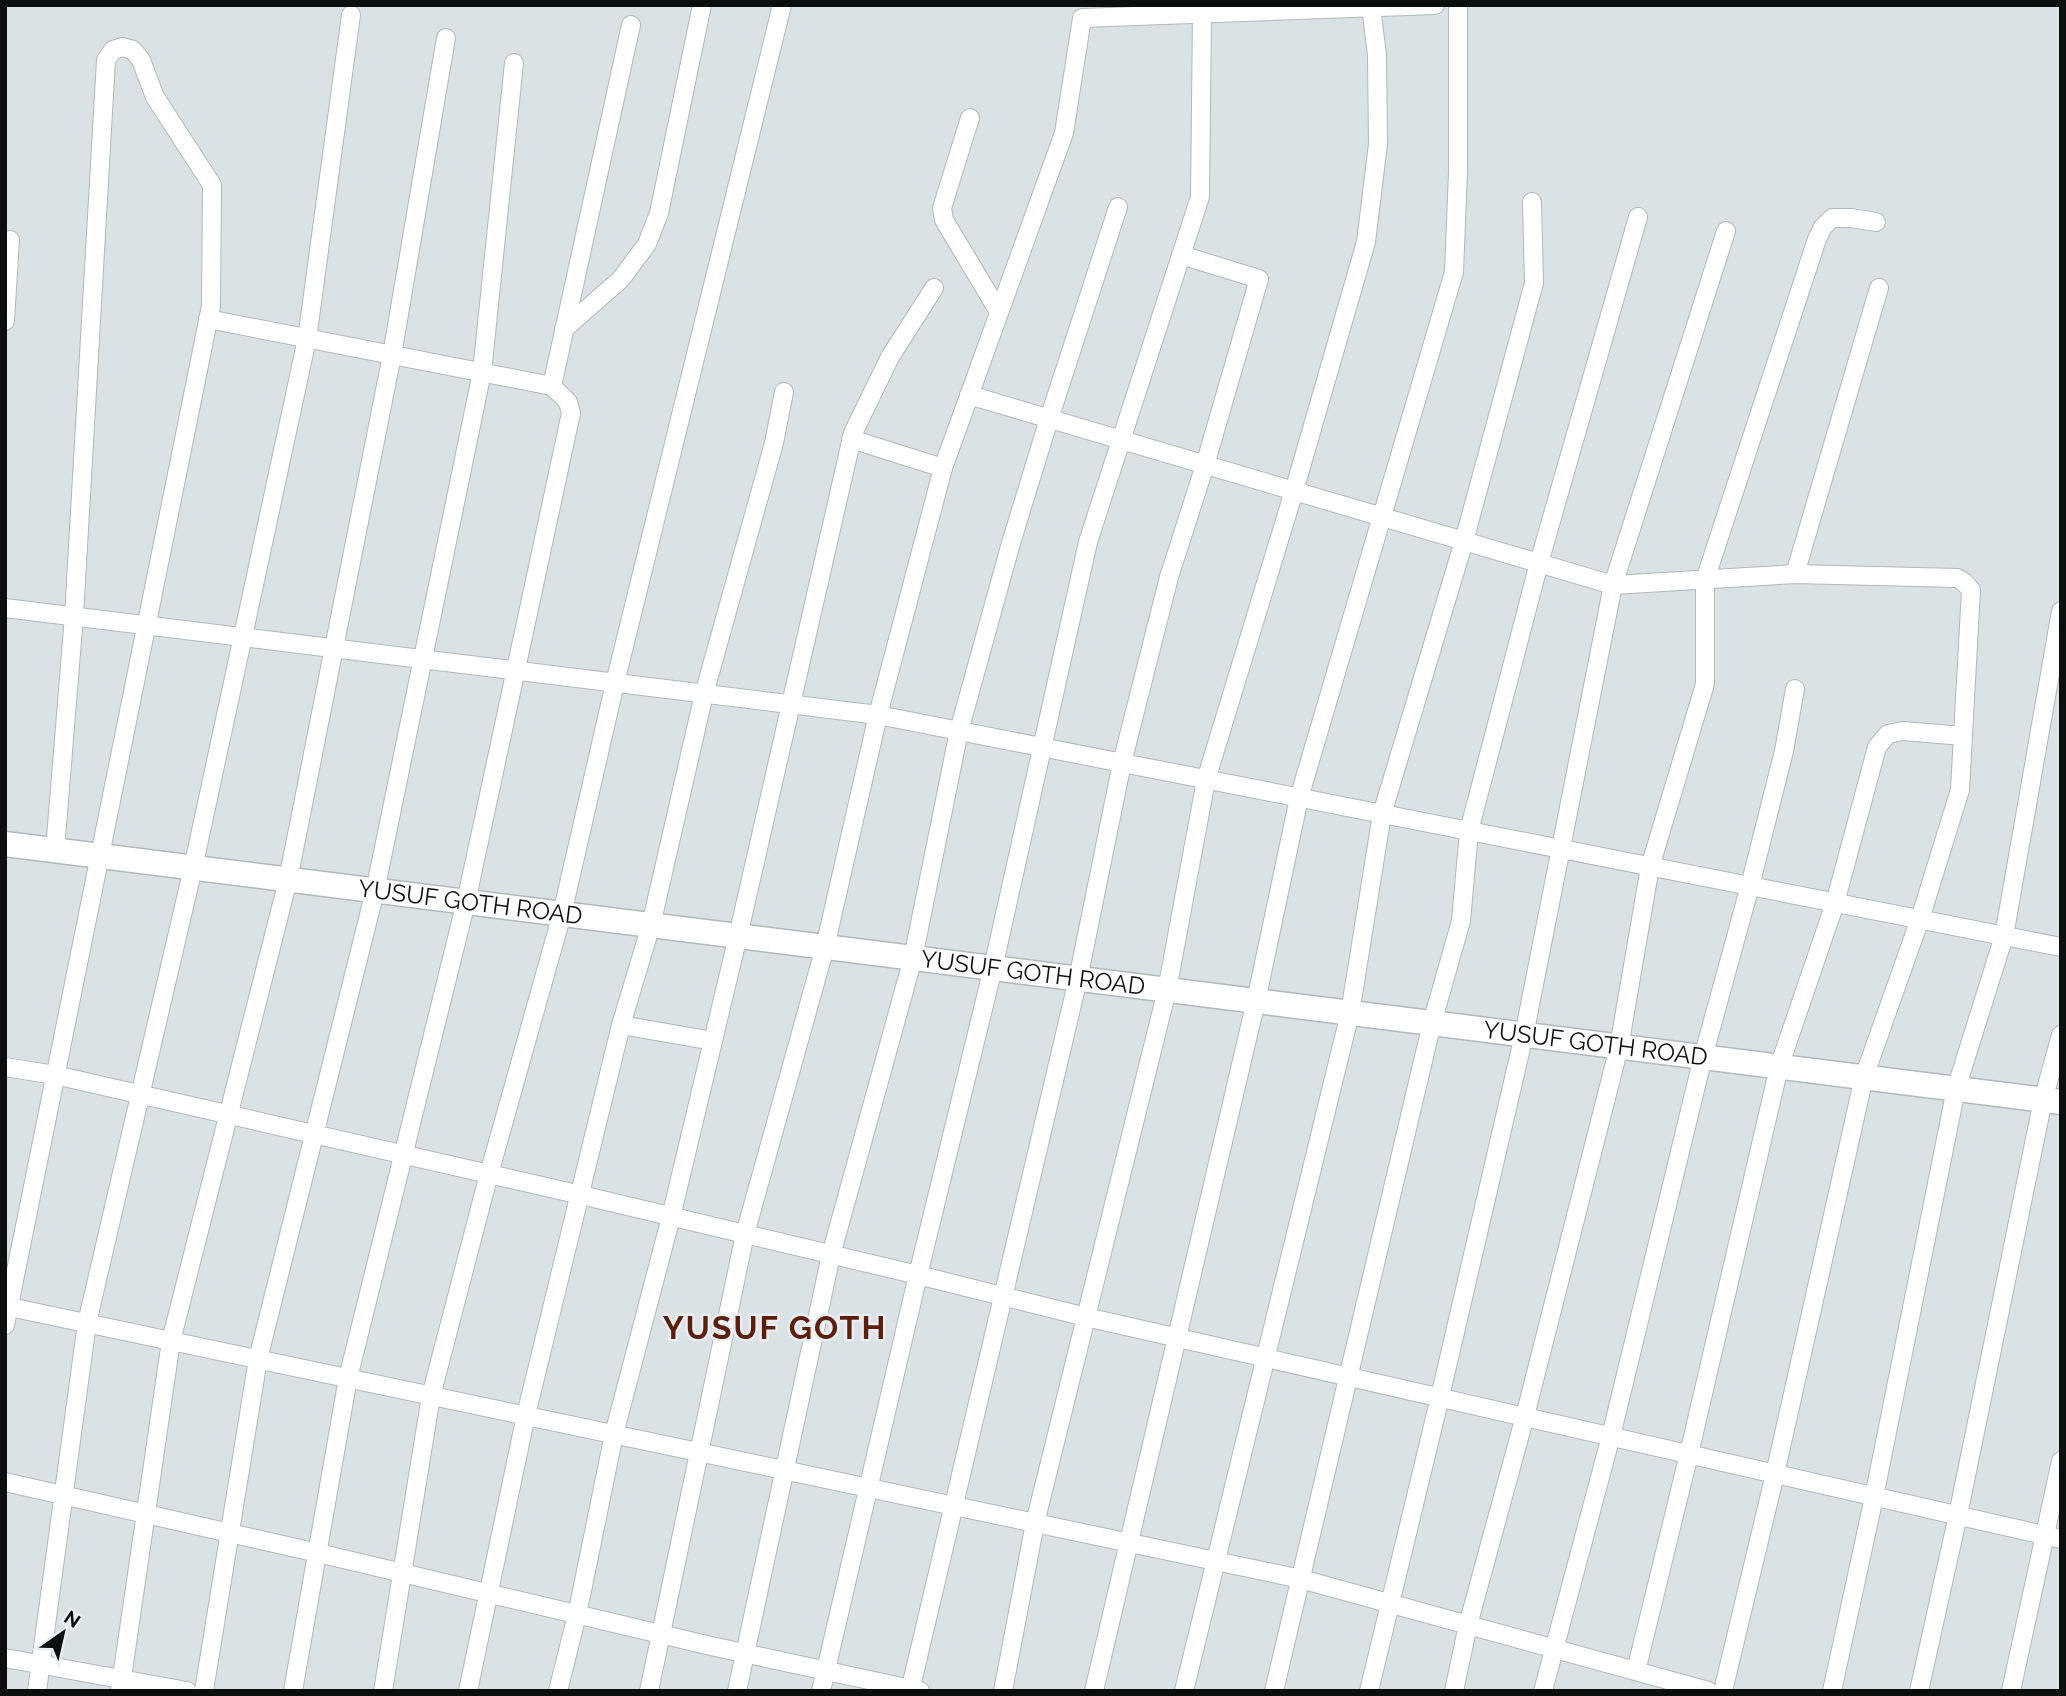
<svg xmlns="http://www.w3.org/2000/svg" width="2066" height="1696" font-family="Raleway,sans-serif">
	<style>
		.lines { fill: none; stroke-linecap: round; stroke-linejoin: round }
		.street-casing { stroke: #b1b8bb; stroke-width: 20 }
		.secondary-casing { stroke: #b1b8bb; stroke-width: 27 }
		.street { stroke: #fff; stroke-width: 18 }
		.secondary { stroke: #fff; stroke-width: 24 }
		.labels { text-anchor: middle; stroke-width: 5; stroke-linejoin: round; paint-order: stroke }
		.street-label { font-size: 24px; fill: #0c0f10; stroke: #e8eff3 }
		.district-label { font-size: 32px; font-weight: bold; letter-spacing: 2px; fill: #5f1e09; stroke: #e8eff3 }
	</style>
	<rect width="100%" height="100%" fill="#dae2e5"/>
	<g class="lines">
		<defs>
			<g id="street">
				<polyline points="970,118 942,208 944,220 999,312"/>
				<polyline points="208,319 552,386 568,402 571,413 466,902 348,1378 293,1691"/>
				<polyline points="5,321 10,240"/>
				<polyline points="564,329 621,279 647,244 659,213 702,5"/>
				<polyline points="552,386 631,25"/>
				<polyline points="969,395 1613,585 1795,574 1957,578 1964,582 1971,590 1960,790 1920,919 1864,1077 1775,1474 1723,1691"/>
				<polyline points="851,439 943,468"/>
				<polyline points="1795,574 1879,288"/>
				<polyline points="5,608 878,715 2061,947"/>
				<polyline points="621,1025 713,1041"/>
				<polyline points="5,1067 55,1075 581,1195 918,1275 1086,1317 2061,1539"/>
				<polyline points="5,1306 1301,1579 1708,1691"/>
				<polyline points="5,1325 211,306 212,185 155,97 141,60 133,50 122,47 113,50 106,60 74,616 55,850"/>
				<polyline points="5,1482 318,1553 711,1646 920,1691"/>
				<polyline points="5,1658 187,1691"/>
				<polyline points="1636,1671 1689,1454 1779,1067 1835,903 1877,747 1888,734 1903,731 1963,736"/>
				<polyline points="37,1691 87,1323 193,868 307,339 351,15"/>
				<polyline points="120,1691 171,1341 288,880 392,355 446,38"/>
				<polyline points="204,1691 258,1359 375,891 482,372 514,63"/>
				<polyline points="383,1691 431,1396 489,1174 562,914 615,683 782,5"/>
				<polyline points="468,1691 526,1415 621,1025 651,925 704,694 774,443 784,392"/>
				<polyline points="558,1691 577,1615 614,1434 671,1217 738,936 853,433 890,357 934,288"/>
				<polyline points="649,1691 745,1234 825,947 878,715 943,468 1064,133 1082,18 1435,5"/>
				<polyline points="737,1691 831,1255 913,958 959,731 1011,543 1049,419 1118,207"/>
				<polyline points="821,1691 918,1275 993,968 1088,542 1200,197 1202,14"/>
				<polyline points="910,1691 1078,979 1122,763 1169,577 1205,465 1259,279 1181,255"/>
				<polyline points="1003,1691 1035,1523 1167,990 1206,780 1294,491 1366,242 1378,144 1377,55 1371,7"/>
				<polyline points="1094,1691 1256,1001 1299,798 1454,272 1458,172 1458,5"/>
				<polyline points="1184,1691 1350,1013 1382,814 1464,541 1534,283 1532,202"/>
				<polyline points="1274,1691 1432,1023 1461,921 1469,831 1539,563 1638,217"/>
				<polyline points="1369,1691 1440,1397 1524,1035 1613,585 1726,231"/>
				<polyline points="1454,1691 1468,1625 1525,1416 1619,1047 1650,867 1705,684 1705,580 1817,239 1823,227 1832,218 1851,218 1876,222"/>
				<polyline points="1543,1691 1611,1436 1703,1057 1750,886 1784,751 1795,689"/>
				<polyline points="1832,1691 1874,1497 1956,1089 2004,936 2061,611"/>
				<polyline points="1919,1691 1958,1515 2043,1100 2061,1035"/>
				<polyline points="2011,1691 2061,1461"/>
			</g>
			<g id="secondary">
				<path id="s1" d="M5,844L2061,1102"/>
			</g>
		</defs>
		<use href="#street" class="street-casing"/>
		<use href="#secondary" class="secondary-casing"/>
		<use href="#street" class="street"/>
		<use href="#secondary" class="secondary"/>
	</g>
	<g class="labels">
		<g class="street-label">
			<text dy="8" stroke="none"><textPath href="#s1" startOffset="469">YUSUF GOTH ROAD</textPath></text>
			<text dy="8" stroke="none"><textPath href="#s1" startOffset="1036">YUSUF GOTH ROAD</textPath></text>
			<text dy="8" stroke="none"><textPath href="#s1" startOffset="1603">YUSUF GOTH ROAD</textPath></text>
		</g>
		<g class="district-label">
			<text x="775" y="1339">YUSUF GOTH</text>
		</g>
	</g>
	<rect width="2066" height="1696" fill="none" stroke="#0c0f10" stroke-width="14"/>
	<g transform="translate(63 1633) rotate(34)" stroke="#e8eff3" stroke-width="5" paint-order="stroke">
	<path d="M0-5L12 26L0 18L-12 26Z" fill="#0c0f10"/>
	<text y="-10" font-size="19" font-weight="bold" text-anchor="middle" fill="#0c0f10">N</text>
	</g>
</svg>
